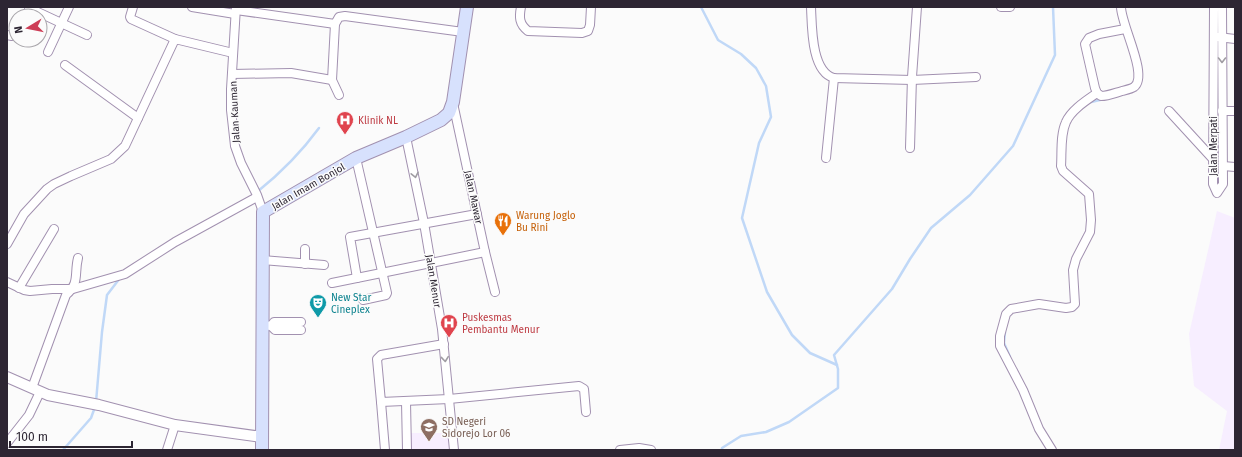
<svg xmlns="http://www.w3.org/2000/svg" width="1242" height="457" font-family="'Fira Sans',sans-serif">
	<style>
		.built { fill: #f7eeff }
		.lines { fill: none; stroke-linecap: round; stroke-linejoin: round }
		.stream { stroke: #c0d8f7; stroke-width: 2.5 }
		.minor-casing { stroke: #a291b0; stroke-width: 10 }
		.tertiary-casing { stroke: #a291b0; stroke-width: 12 }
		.secondary-casing { stroke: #a291b0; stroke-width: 14 }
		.minor { stroke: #fff; stroke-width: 8 }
		.tertiary { stroke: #fff; stroke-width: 10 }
		.secondary { stroke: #d7e1fd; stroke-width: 12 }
		.oneway { stroke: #a09da3 }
		.labels { text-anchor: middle; stroke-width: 3; stroke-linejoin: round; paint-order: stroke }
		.street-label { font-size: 10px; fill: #2d2633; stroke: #fbfbfb }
		.health-label { font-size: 10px; fill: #be3a42; stroke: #fbfbfb; text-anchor: start }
		.food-label { font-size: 10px; fill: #c56008; stroke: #fbfbfb; text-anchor: start }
		.culture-label { font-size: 10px; fill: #0d838f; stroke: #fbfbfb; text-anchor: start }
		.education-label { font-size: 10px; fill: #785e54; stroke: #fbfbfb; text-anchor: start }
	</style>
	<rect width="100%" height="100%" fill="#fbfbfb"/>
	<g class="built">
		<polygon points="1217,211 1235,218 1235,450 1219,450 1227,411 1194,386 1189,334"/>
		<polygon points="407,433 450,433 451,450 407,450"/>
	</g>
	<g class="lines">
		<g class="stream">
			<polyline points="701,7 718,40 741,54 756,68 766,86 771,117 759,143 742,218 767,292 792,335 810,353 837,365"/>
			<polyline points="1087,103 1104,99"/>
			<path d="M257,192C282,172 300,154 319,128"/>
			<polyline points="1005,332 1004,343 1010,357"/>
			<polyline points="96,402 102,332 107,295 120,278"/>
			<polyline points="63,450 91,418 95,407"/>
			<polyline points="722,450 722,448 741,436 766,432 789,422 838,388 838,369 834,355 892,289 910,259 931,228 970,195 1013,146 1055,55 1053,7"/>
		</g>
		<defs>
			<g id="minor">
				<polyline points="133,7 130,17 131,19 175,39"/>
				<polyline points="192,7 235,14"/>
				<polyline points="236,7 231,89 231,110 235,146 241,163 257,195 263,212"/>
				<path d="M521,7C519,17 519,24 528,31L582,33L588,31L590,25L591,7"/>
				<path d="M811,7C812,26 811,72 834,78L912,80L976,77"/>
				<polyline points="1001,7 1010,7"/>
				<path d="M1121,7C1121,25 1149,76 1134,87C1131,89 1126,90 1122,91C1115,93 1108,96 1101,96L1097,93L1095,88L1085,44L1089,38L1099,34L1125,29"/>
				<polyline points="1214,7 1213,184 1217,193 1223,184 1222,7"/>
				<polyline points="29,8 87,35"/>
				<polyline points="236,10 335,24"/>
				<polyline points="7,35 12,36 16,32"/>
				<polyline points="1218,37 1235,39"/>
				<polyline points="48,52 69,7"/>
				<polyline points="65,65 138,118"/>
				<polyline points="232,74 291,73 332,80"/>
				<polyline points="339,95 332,80 335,24 339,17 345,16 463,32"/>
				<polyline points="453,103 485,252 495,292"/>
				<polyline points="1169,111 1213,159"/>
				<polyline points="1222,111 1235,111"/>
				<polyline points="406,137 424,223 442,329 454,450"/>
				<polyline points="910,148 912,77 917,7"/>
				<polyline points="356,158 387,293 386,295 363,300"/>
				<polyline points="826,158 834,78"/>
				<polyline points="1223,166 1235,167"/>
				<polyline points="7,244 24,214 47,189 54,184 71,176 111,159 125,146 175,39 233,53"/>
				<polyline points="262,260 324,265"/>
				<polyline points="305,264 305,249"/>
				<polyline points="357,278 350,237 477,214"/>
				<polyline points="7,282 24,290 30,291 52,289 73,289 125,274 175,242 257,197"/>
				<polyline points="332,283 485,252"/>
				<polyline points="19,288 54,229"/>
				<polyline points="262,325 271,326 275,330 301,330"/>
				<polyline points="271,326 274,322 301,322"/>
				<polyline points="444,344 381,355 377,359 381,402 449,399 579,386 584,389 586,412"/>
				<path d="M32,388L66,295C80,283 74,274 78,258"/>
				<polyline points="381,402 385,450"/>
				<polyline points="406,402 407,450"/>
				<polyline points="7,443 29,415 40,392"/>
				<polyline points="167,450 175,425"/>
				<polyline points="620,450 639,448 651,450"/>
				<path d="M1052,450L1039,429L1023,390L1000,346V336L1006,314L1011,309L1039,304L1066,308L1072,307L1075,304L1073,270L1076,259L1090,232L1091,220L1089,194L1063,171L1061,166C1062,153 1060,135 1066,122C1071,110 1087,100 1097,93"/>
			</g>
			<polyline id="tertiary" points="7,377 48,395 99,405 175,425 262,437"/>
			<polyline id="secondary" points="262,450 263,212 356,158 406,137 441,120 449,113 453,102 467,7"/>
		</defs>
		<use href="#minor" class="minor-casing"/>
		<use href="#tertiary" class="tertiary-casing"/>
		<use href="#secondary" class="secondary-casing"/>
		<use href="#minor" class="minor"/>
		<use href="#tertiary" class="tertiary"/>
		<use href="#secondary" class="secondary"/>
	</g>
	<defs><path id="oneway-chevron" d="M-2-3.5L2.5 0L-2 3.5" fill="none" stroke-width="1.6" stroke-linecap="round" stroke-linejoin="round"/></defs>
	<g class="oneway">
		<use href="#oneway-chevron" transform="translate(1222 60) rotate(90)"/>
		<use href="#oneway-chevron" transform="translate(415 175) rotate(78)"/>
		<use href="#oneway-chevron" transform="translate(445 359) rotate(84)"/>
	</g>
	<defs>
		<symbol id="hospital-pin" viewBox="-11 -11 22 30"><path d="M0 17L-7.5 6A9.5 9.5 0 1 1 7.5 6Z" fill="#e0444e" stroke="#fbfbfb"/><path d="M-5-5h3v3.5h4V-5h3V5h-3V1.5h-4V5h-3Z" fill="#fff"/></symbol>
		<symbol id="restaurant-pin" viewBox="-11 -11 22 30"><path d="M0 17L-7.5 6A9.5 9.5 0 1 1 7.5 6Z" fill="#e8710a" stroke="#fbfbfb"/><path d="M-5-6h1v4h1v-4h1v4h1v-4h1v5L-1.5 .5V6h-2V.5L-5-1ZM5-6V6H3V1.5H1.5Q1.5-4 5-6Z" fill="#fff"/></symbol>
		<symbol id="theatre-pin" viewBox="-11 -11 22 30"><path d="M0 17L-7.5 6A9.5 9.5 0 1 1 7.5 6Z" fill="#0f9aa8" stroke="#fbfbfb"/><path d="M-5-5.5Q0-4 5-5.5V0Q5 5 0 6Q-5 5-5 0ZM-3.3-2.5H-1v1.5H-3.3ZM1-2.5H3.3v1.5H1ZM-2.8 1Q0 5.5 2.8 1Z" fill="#fff"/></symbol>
		<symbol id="school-pin" viewBox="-11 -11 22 30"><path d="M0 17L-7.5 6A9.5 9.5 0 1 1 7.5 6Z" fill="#8d6e63" stroke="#fbfbfb"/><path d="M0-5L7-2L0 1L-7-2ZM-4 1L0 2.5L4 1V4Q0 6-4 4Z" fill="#fff"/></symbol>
	</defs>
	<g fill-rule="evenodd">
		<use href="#hospital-pin" x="335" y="110" width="20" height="27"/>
		<use href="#restaurant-pin" x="493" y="211" width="20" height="27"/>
		<use href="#theatre-pin" x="308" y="293" width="20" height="27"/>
		<use href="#hospital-pin" x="439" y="313" width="20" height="27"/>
		<use href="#school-pin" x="419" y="417" width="20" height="27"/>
	</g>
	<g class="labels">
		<g class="street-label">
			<text transform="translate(234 112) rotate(-93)" y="4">Jalan Kauman</text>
			<text transform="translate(1213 146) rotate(-90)" y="4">Jalan Merpati</text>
			<text transform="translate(308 186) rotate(-30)" y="4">Jalan Imam Bonjol</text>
			<text transform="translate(474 197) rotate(78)" y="4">Jalan Mawar</text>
			<text transform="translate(434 281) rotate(81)" y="4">Jalan Menur</text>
		</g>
		<g class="health-label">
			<text x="358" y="124">Klinik NL</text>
			<text x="462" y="321">Puskesmas<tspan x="462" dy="12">Pembantu Menur</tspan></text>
		</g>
		<g class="food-label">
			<text x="516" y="219">Warung Joglo<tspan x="516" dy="12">Bu Rini</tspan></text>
		</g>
		<g class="culture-label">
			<text x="331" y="301">New Star<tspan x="331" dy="12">Cineplex</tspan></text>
		</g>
		<g class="education-label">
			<text x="442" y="425">SD Negeri<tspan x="442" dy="12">Sidorejo Lor 06</tspan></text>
		</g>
	</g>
	<rect width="1242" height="457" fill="none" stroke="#2d2633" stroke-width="16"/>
	<g transform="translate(28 28) rotate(260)"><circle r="19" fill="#fbfbfb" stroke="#a9a6ab"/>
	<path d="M0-3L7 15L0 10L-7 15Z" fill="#cd3d56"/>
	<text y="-6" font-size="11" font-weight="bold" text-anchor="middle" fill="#2d2633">N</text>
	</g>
	<path d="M10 441v6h122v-6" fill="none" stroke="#2d2633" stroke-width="2"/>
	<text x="16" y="441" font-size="12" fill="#2d2633" stroke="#fbfbfb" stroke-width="3" paint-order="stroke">100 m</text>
</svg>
